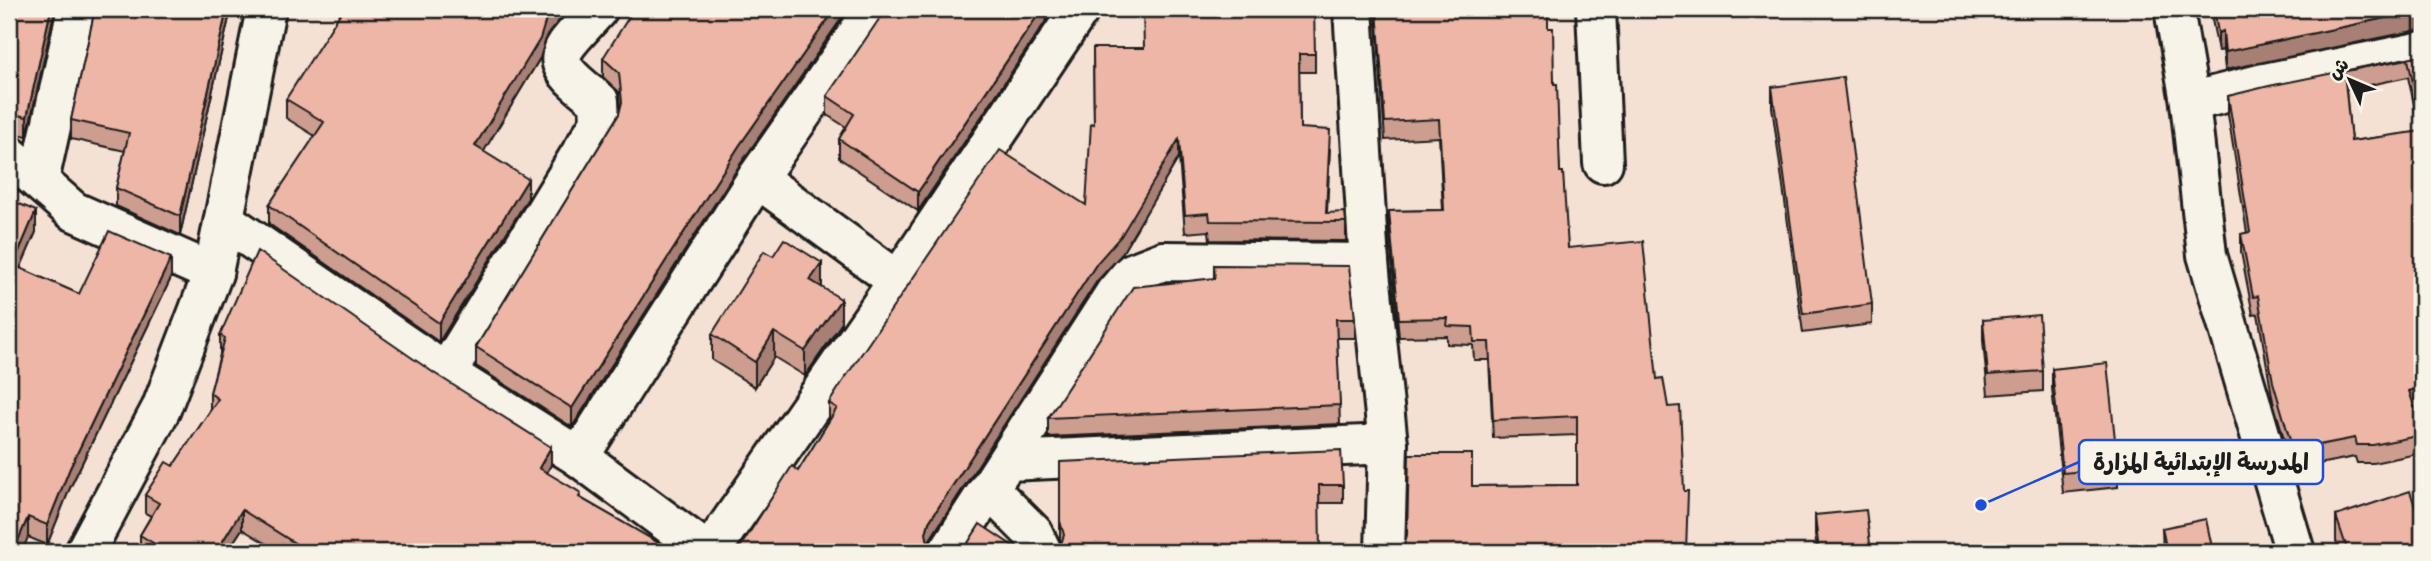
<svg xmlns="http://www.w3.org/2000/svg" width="2431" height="561" font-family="Dekko,'Playpen Sans Arabic',sans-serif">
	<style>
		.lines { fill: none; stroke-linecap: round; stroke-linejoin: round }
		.minor-casing { stroke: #1c1c1c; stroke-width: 44 }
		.minor { stroke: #f7f3e8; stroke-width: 38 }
		.wall { fill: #cd9d8f; stroke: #1c1c1c; stroke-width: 2; fill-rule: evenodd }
		.shaded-wall { fill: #a77f74; stroke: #1c1c1c; stroke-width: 2 }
		.building { fill: #eeb6a6; stroke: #1c1c1c; stroke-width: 2 }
		.leader { fill: none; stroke: #1d4ed8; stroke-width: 2.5 }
		.callout-dot { fill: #1d4ed8; stroke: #f7f3e8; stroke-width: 2.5 }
		.callout { fill: #f7f3e8; stroke: #1d4ed8; stroke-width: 2.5 }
		.callout-label { font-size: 23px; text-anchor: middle; font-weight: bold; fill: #1c1c1c }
	</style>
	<rect width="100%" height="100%" fill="#f4e1d4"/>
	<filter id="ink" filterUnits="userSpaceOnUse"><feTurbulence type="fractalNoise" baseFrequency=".0143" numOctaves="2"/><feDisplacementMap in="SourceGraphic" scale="14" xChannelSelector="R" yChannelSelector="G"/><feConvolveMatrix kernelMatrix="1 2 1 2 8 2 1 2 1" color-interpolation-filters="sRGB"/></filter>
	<g filter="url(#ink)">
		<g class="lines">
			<defs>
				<g id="minor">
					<polyline points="1353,9 1369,263 1388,444 1385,552"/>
					<polyline points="1596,9 1603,163"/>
					<polyline points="2174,9 2190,102 2207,255 2295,552"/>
					<polyline points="2190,102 2264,83 2422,51"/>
					<polyline points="9,155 73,211 213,273"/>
					<polyline points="757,178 898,281"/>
					<polyline points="39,181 77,9"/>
					<polyline points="224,220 446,373 579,457 707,552"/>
					<path d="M446,373L600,122L599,101C543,58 555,57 598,9"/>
					<polyline points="579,457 757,178 875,9"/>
					<polyline points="1008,461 1388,444"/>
					<polyline points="990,490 1033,533 1042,552"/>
					<polyline points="85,552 161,409 213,273 266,9"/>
					<polyline points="710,552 898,281 1080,9"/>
					<polyline points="948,552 1115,293 1132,273 1163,261 1369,263"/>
				</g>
			</defs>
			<use href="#minor" class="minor-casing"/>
			<use href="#minor" class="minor"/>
		</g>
		<g class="wall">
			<polygon points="9,9 55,9 27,136 9,132"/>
			<polygon points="95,9 231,9 180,235 116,206 116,188 125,151 71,139 71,120"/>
			<polygon points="1054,9 918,211 839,158 839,139 846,127 827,115 827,96"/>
			<polygon points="1376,9 1548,9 1548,28 1554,84 1560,172 1568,248 1657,379 1668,407 1684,491 1472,486 1577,485 1577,435 1493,438 1489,360 1474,360 1473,345 1447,344 1447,336 1399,337 1389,229 1389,211 1443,210 1439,137 1385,140"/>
			<polygon points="2210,9 2283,9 2285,17 2422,9 2422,30 2418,30 2225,70 2223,50 2218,51"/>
			<polygon points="547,35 540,58 483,152 528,198 439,342 269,224 269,205 315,136 286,118 286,99"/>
			<polygon points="1093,48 1315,54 1315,72 1299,72 1300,128 1330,149 1327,213 1346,222 1346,241 1210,240 1209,231 1185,233 1179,157 1121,255 1097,281 929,541 929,543 936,552 798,471 829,421 829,403 1086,205 1094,124"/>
			<path d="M2422,55V405L2415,408L2422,430V453L2373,463H2357L2355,457L2293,469L2273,401L2258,314L2253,315L2241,252V234L2247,233L2228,115V96ZM2408,77L2420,132L2351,141L2346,90Z"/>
			<polygon points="603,58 739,166 572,427 476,366 476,347 619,114 620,108 619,92 603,77"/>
			<polygon points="1772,87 1872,304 1872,324 1803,333 1772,107"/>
			<polygon points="13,201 36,232 20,268 79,294 171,278 70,488 47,545 28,537"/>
			<polygon points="1214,265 1355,319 1355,338 1337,338 1340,424 1048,437 1048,418 1214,278"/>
			<polygon points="822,287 841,324 805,376 774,357 755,387 712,360 712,334"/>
			<polygon points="1983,320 2043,371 2043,391 1988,395 1983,340"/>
			<polygon points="220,335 551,465 547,473 581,498 674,552 280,552 242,529 227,552 140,552 140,535 151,516 145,513 145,495 173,466 210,411 210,393 220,354"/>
			<polygon points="2052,369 2118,468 2118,487 2063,493 2052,388"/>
			<polygon points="1060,462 1343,485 1343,503 1319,503 1060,552 1061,543 1060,539"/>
			<polygon points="1815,515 1871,552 1817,552 1815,534"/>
			<polygon points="2336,516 2422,552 2340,552 2336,541"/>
			<polygon points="2162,528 2213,552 2163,552"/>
		</g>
		<g class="shaded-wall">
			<polygon points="51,9 55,9 27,136 27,117"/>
			<polygon points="227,9 231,9 180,235 180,216"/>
			<polygon points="553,9 569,9 547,35 540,58 475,166 475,146 547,16"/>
			<polygon points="835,9 848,9 739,166 572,427 572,408 739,146"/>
			<polygon points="1042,9 1054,9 918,211 918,192"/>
			<polygon points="2418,11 2418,30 2225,70 2225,52"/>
			<polygon points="2223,31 2223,50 2218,51 2218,33"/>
			<polygon points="1179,139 1179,157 1121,255 1097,281 929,541 926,552 926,533 929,522 1097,263"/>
			<polygon points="528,179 528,198 439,342 439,323"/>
			<polygon points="36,211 36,232 13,285 13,265"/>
			<polygon points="171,258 171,278 70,488 47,545 47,525 70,468"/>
			<polygon points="822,263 822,288 810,280"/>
			<polygon points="841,299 841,324 805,376 805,351"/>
			<polygon points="774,332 774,357 755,387 755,362"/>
			<polygon points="2422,387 2422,405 2409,410 2409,391"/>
			<polygon points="551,447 551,465 539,486 539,468"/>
			<polygon points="242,510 242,529 227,552 216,552"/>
			<polygon points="28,517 28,537 22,552 13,552"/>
		</g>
		<g class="building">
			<polygon points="9,9 51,9 27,117 9,113"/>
			<polygon points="95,9 227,9 180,216 116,188 129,133 71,120"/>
			<polygon points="343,9 553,9 547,16 540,39 475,146 528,179 439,323 269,205 324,122 286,99"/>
			<polygon points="634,9 835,9 739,146 572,408 476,347 619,114 622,102 619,73 603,58"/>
			<polygon points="886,9 1042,9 918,192 839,139 854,114 827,96"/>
			<polygon points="1143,9 1314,9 1315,54 1299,54 1300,128 1330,130 1326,213 1345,212 1346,222 1210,221 1209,213 1185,215 1179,139 1121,236 1097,263 929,522 926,533 928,543 936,552 938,552 737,552 792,466 798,471 837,408 829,403 843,381 1000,150 1086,205 1091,123 1094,124 1093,48 1144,48"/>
			<polygon points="1377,9 1548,9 1548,28 1553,28 1554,84 1557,84 1560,172 1563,172 1568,248 1643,241 1657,379 1663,378 1668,407 1680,406 1684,491 1688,491 1686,552 1396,552 1404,545 1407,535 1409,454 1472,454 1472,486 1577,485 1577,416 1493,420 1489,342 1474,342 1473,327 1447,326 1448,318 1399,319 1389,211 1444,210 1439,119 1385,122"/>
			<polygon points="2214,9 2283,9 2285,17 2327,9 2422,9 2422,11 2418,11 2225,52 2223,31 2218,33"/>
			<polygon points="2422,55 2422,126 2408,59 2344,71 2351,141 2422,131 2422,387 2409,391 2422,430 2422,435 2373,445 2357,445 2355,438 2293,450 2273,382 2258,296 2253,297 2241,234 2250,232 2228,96 2269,86"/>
			<polygon points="1843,77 1872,304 1803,314 1772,87"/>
			<polygon points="9,192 13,194 10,200 36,211 13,265 79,294 109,231 171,258 70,468 47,525 28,517 13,552 9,552"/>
			<polygon points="784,239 822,263 810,280 841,299 805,351 774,332 755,362 712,334 764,251 773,256"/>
			<polygon points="257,251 434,373 551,447 539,468 581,493 579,497 674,552 301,552 304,549 242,510 216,552 168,552 140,535 159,503 145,495 166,462 173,466 218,399 210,393 225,338 220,335"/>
			<polygon points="1214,265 1349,266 1355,319 1336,319 1340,405 1048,418 1133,287 1215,278"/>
			<polygon points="2039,315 2043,371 1988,375 1983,320"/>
			<polygon points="2107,363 2118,468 2063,473 2052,369"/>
			<polygon points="1341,450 1343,485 1319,485 1320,552 1374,552 1060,552 1060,547 1064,535 1060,521 1060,462"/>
			<polygon points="2410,491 2422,528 2422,552 2348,552 2336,516"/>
			<polygon points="1866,510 1871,552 1819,552 1815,515"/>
			<polygon points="2206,519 2213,552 2167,552 2162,528"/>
			<polygon points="980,524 1019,550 1017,552 959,552 966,546"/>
		</g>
	</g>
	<path class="leader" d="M1981 505L2079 462"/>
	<circle class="callout-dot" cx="1981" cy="505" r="7"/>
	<rect class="callout" x="2079" y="440" width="244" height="44" rx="7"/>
	<g class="callout-label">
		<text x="2201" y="470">المدرسة الإبتدائية المزارة</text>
	</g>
	<rect width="2431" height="561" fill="none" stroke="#f7f3e8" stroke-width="35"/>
	<rect x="18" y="18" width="2396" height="526" fill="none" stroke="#1c1c1c" stroke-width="2.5" filter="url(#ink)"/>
	<g transform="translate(2350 80) rotate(314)" stroke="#f7f3e8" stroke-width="5" paint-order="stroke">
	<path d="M0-5L12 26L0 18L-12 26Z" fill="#1c1c1c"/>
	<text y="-10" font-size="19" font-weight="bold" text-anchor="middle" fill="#1c1c1c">ش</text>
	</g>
</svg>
